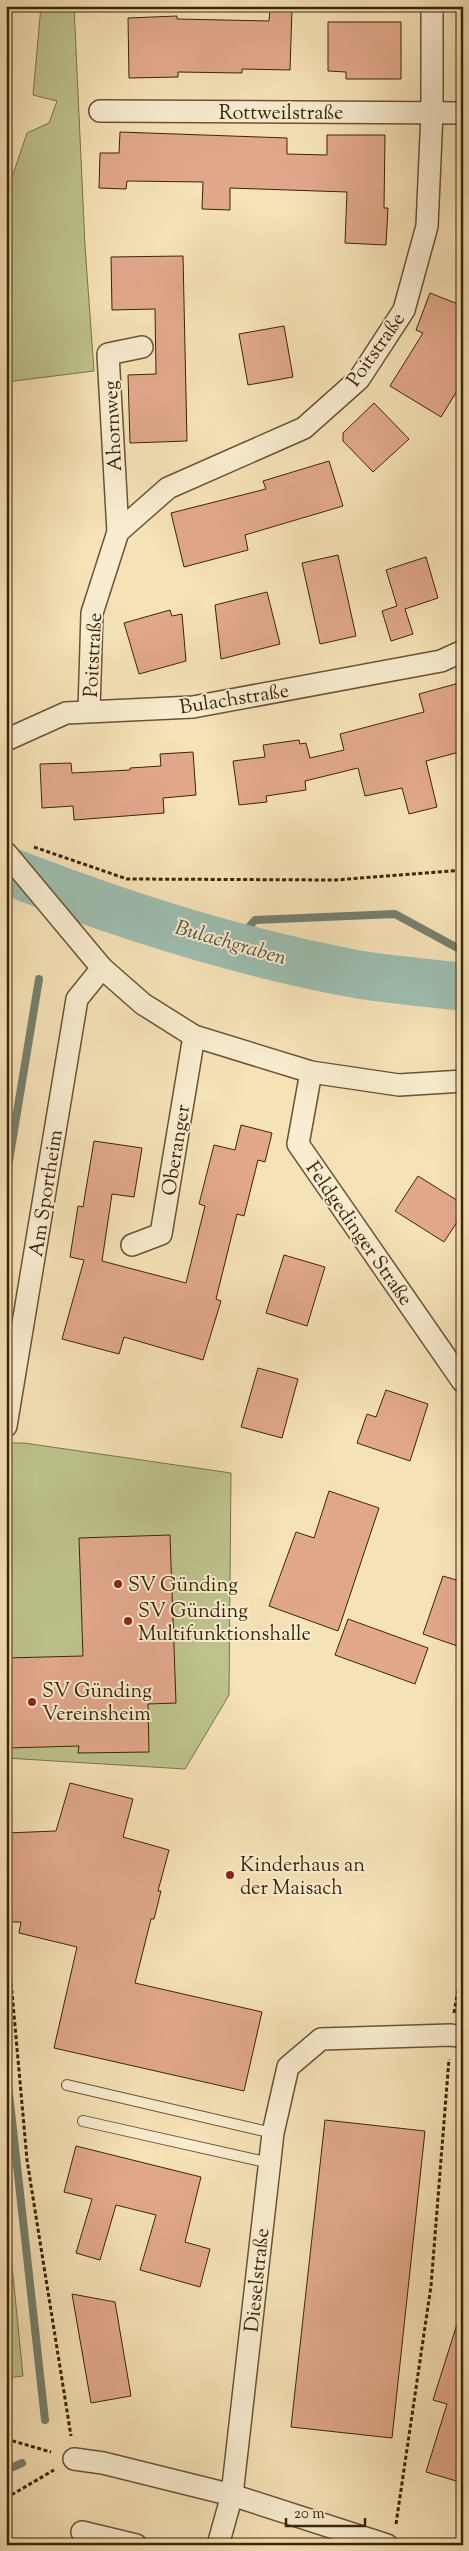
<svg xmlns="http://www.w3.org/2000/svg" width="469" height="2551" font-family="'Sorts Mill Goudy',serif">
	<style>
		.green { fill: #bec38d; stroke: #7c744a }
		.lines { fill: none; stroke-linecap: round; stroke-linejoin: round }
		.stream { stroke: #75806d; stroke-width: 8 }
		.river { stroke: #9dbdb0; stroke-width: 48 }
		.building { fill: #e2a88c; stroke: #3a2508 }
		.lane-casing { stroke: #695434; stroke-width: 12 }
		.street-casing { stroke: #695434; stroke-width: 24 }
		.path { stroke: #3a2508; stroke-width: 3; stroke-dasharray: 4 2.5; stroke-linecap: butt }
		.lane { stroke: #f9ecd0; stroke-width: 10 }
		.street { stroke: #f9ecd0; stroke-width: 21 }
		.poi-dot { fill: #8f2418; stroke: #f9ecd0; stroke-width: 2 }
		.labels { text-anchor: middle; stroke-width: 4; stroke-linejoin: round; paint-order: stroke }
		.street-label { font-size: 20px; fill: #3a2508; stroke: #f9ecd0 }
		.poi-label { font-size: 20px; fill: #3a2508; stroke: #f9ecd0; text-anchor: start }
		.water-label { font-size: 21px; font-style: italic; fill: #58533a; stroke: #f9ecd0 }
	</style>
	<rect width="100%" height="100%" fill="#f6e2b7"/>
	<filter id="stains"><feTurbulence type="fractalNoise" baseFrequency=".004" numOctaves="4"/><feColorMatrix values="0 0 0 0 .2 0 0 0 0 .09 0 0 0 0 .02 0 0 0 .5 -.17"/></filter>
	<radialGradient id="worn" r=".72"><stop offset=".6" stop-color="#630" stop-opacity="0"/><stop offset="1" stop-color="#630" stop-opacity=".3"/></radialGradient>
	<g class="green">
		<polygon points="41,6 74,6 85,246 94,371 6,382 6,195 27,133 49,123 57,101 33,95"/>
		<polygon points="6,1443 24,1443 231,1473 229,1695 185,1769 6,1758"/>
		<polygon points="6,2205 23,2376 6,2378"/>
	</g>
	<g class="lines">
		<g class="stream">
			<polyline points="233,946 255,920 395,914 463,951"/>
			<polyline points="6,1179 39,979"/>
			<polyline points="6,2066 45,2420"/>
			<polyline points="6,2470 22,2463"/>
		</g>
		<path class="river" d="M6,870C121,915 240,953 361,975C395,980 429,983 463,987"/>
	</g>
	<g class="building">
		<polygon points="270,8 292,9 290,70 242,69 242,73 178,72 178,77 129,78 128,18 177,16 177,19 269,21"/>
		<polygon points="328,22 401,22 401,79 346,79 346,72 328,71"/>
		<polygon points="120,132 287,138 287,154 327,155 327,135 385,135 384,208 388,208 386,245 345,243 347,192 230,188 230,210 202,209 203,182 127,181 126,189 99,188 100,153 119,153"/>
		<polygon points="183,256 187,441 130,443 128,375 156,374 155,309 112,310 111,257"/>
		<polygon points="430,293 463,306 463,381 441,417 390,386 423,333 416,330"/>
		<polygon points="284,326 293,377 248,385 239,334"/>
		<polygon points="374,403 409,439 373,472 343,441 343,433"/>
		<polygon points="329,461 343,506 245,535 248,550 184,567 171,513 266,489 263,481"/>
		<polygon points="338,555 356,636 320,644 302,563"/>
		<polygon points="426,557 438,598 405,609 413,634 391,641 382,611 397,606 386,570"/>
		<polygon points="267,592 280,644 221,659 215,605"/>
		<polygon points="170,610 172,616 182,614 186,661 139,674 124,623"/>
		<polygon points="463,682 463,751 426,761 437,807 409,814 402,788 365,796 358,768 305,781 306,790 266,796 267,802 239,805 233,761 265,757 263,745 299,740 300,744 306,743 310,758 344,750 340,734 424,712 419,694"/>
		<polygon points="193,752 196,795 163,798 164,813 74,820 73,806 42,808 40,764 71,763 72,773 130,770 130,768 161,766 160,754"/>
		<polygon points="241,1125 272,1133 265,1162 258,1160 244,1216 237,1214 216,1299 221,1301 203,1360 124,1337 119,1354 62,1339 84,1260 70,1257 78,1206 83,1207 94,1141 142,1148 134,1197 112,1194 102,1261 186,1283 205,1206 199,1204 214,1145 235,1150"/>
		<polygon points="418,1176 463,1204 463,1213 444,1242 395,1211"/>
		<polygon points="284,1255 325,1267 307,1326 266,1313"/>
		<polygon points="258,1368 298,1379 282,1438 241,1427"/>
		<polygon points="386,1390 428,1404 410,1461 357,1443 367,1414 376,1417"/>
		<polygon points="329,1491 379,1508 338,1631 269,1606 296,1532 314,1538"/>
		<polygon points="170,1535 176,1703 148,1704 149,1752 78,1753 79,1746 6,1748 6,1658 83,1656 79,1538"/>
		<polygon points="443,1576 463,1582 463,1648 423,1634"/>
		<polygon points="348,1619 428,1648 415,1684 335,1655"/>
		<polygon points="70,1783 133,1799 123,1837 169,1850 158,1891 161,1891 154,1919 151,1919 135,1983 262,2012 244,2091 54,2048 77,1947 19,1933 21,1922 10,1922 6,1833 56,1831"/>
		<polygon points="325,2120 425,2131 392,2438 291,2427"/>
		<polygon points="76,2146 201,2177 185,2242 210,2249 200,2287 140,2270 156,2215 116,2205 100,2260 76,2253 92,2199 64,2192"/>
		<polygon points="72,2294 115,2302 131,2396 91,2403"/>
		<polygon points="458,2321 463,2322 463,2483 426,2472 447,2404 433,2400"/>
	</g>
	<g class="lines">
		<defs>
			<g id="lane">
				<polyline points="67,2085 273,2133"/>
				<polyline points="83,2121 270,2163"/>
			</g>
			<g id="street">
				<polyline points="100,111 463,113"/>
				<polyline points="118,532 108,354 142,347"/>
				<polyline points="89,710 92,613 118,532 168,488 304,428 359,379 404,310 427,226 432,113 432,6"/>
				<polyline points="6,740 66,713 193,707 441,661 463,651"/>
				<polyline points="6,853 102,968 143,1004 194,1036 311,1072 399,1085 463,1081"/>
				<polyline points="311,1072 298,1144 463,1382"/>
				<polyline points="132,1245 161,1234 194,1036"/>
				<polyline points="6,1426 77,999 102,968"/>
				<polyline points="74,2459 103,2463 232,2495 387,2545"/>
				<polyline points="82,2532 136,2545"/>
				<polyline points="218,2545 232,2495 273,2133 288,2067 321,2039 451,2035 463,2037"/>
			</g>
		</defs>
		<use href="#lane" class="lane-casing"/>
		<use href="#street" class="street-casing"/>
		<g class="path">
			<polyline points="34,847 127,879 336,880 463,870"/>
			<polyline points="6,1925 27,2160 71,2436"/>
			<polyline points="454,2013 463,1960"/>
			<polyline points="6,2439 51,2452"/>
			<polyline points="6,2498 54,2470"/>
			<polyline points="396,2524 431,2286 449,2059"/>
		</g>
		<use href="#lane" class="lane"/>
		<use href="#street" class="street"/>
	</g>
	<g class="poi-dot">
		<circle cx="118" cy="1584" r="5"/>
		<circle cx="128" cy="1621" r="5"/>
		<circle cx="32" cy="1702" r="5"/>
		<circle cx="230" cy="1875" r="5"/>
	</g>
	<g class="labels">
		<g class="street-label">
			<text x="281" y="119">Rottweilstraße</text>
			<text transform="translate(375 349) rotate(-55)" y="7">Poitstraße</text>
			<text transform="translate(112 426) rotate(-93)" y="7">Ahornweg</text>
			<text transform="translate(92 655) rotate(-87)" y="7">Poitstraße</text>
			<text transform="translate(234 698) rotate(-9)" y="7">Bulachstraße</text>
			<text transform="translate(175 1150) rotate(-81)" y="7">Oberanger</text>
			<text transform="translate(45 1193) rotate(-81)" y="7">Am Sportheim</text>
			<text transform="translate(360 1233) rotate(55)" y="7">Feldgedinger Straße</text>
			<text transform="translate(256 2280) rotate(-84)" y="7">Dieselstraße</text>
		</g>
		<g class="poi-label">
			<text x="128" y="1591">SV Günding</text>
			<text x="138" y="1617">SV Günding<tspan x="138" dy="23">Multifunktionshalle</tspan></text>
			<text x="42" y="1697">SV Günding<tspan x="42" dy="23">Vereinsheim</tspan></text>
			<text x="240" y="1871">Kinderhaus an<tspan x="240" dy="23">der Maisach</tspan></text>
		</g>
		<g class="water-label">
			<text transform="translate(231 942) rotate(16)" y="7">Bulachgraben</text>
		</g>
	</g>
	<rect width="469" height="2551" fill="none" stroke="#f6e2b7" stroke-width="25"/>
	<rect x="8" y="8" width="454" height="2536" fill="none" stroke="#3a2508" stroke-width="2.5"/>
	<rect x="12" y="12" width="444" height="2526" fill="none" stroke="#3a2508"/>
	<path d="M286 2518v8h79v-8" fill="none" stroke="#3a2508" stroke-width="2.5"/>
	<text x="294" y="2518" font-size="15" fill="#3a2508" stroke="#f9ecd0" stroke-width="4" paint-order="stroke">20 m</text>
	<rect width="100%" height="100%" filter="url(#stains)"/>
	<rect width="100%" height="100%" fill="url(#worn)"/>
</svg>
